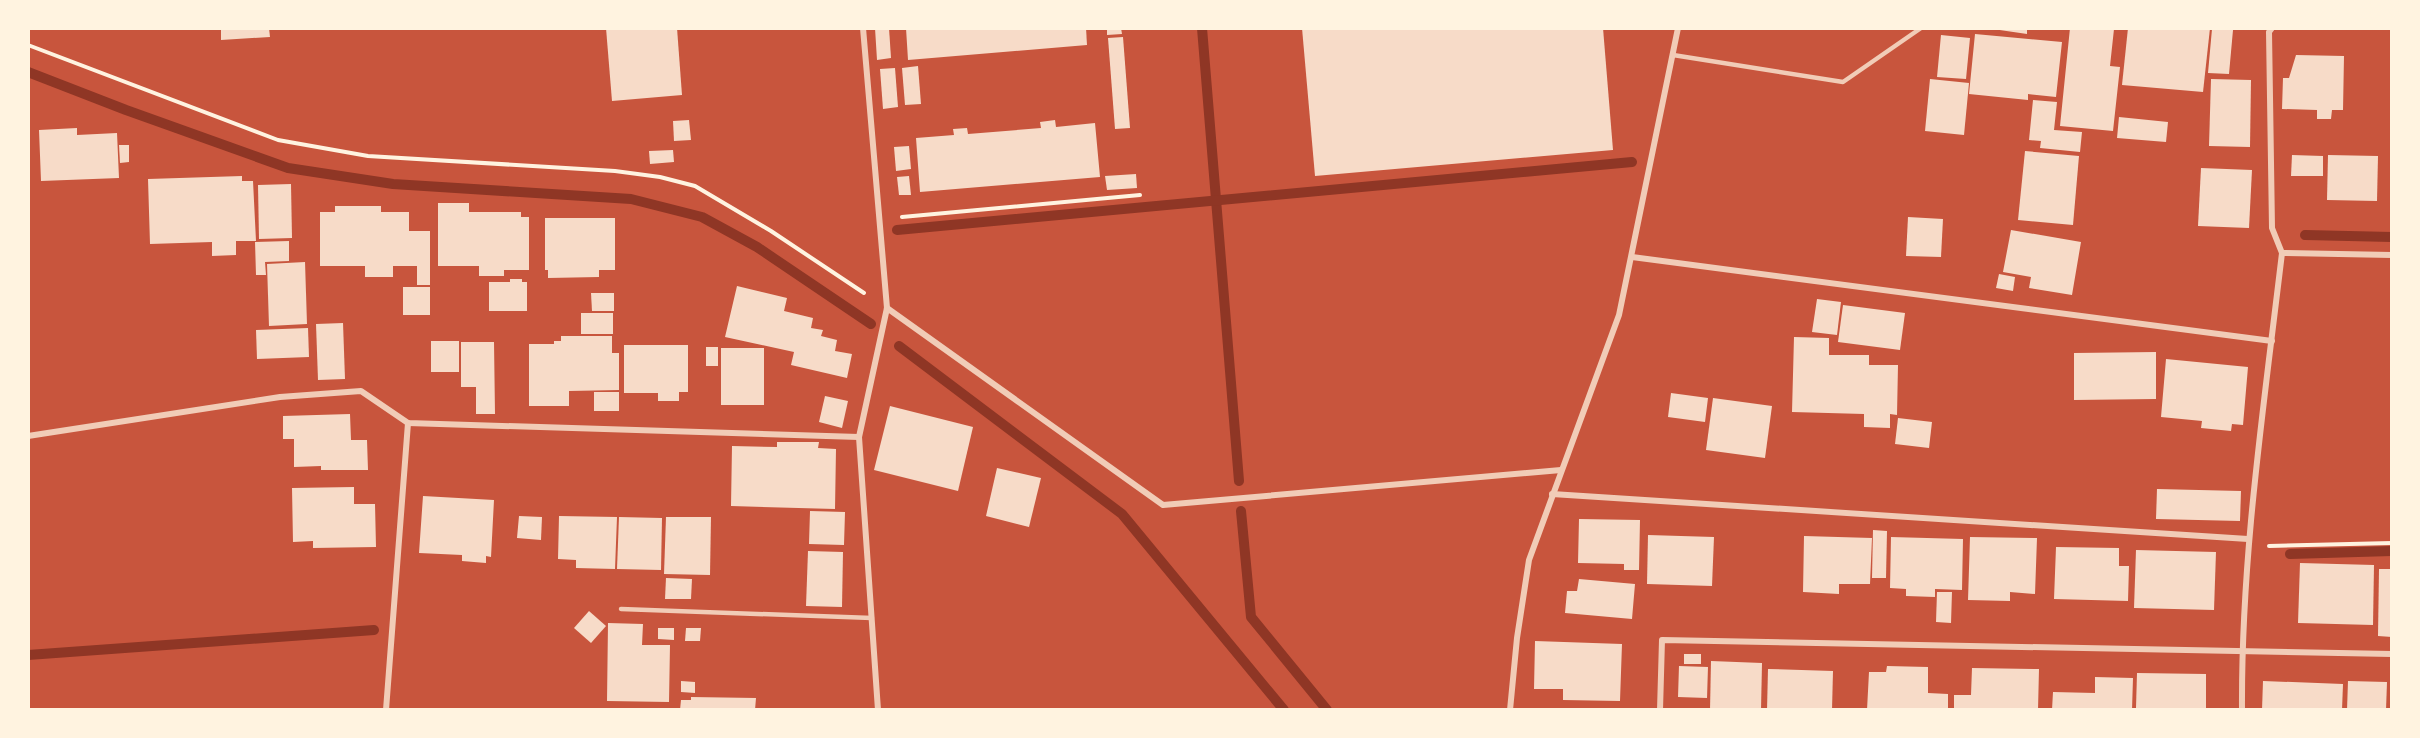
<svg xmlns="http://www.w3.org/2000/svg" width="2420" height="738" font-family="'Varela Round',sans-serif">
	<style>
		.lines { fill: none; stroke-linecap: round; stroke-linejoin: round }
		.stream { stroke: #8f3625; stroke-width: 10 }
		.building { fill: #f7dbc8 }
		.path { stroke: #fff3e0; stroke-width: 4 }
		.service { stroke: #f1ccb7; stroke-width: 4.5 }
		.minor { stroke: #f1ccb7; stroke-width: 6 }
	</style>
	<rect width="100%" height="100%" fill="#c8553d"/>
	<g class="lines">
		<g class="stream">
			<polyline points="1202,28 1239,481"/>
			<polyline points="28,72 126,110 288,168 393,184 631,199 702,217 757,247 871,324"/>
			<polyline points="897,230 1632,162"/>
			<polyline points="2305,235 2392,237"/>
			<polyline points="899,346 1122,514 1284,710"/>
			<polyline points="1241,511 1251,617 1327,710"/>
			<polyline points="2290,554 2392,551"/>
			<polyline points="28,655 374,630"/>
		</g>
	</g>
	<g class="building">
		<polygon points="221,28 269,28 270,37 221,40"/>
		<polygon points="606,28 677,28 682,95 612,101"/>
		<polygon points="875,28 889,28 891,58 877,60"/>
		<polygon points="906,28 1086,28 1087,45 908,60"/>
		<polygon points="1107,28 1121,28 1122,34 1107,35"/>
		<polygon points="1302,28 1603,28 1613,150 1315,176"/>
		<polygon points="1986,28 2027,28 2027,34"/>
		<polygon points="2070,28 2114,29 2110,66 2120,67 2113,131 2060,126"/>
		<polygon points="2128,28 2210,28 2203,92 2122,85"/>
		<polygon points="2212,29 2233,30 2229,74 2208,73"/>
		<polygon points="1975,34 2062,42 2056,97 2028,94 2028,100 1969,94"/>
		<polygon points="1941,35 1970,38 1966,79 1937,77"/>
		<polygon points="1123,37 1130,128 1115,129 1108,38"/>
		<polygon points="2296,55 2344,56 2343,110 2332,110 2331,119 2317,119 2317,110 2282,109 2283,78 2289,78"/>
		<polygon points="918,66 921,104 905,105 902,68"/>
		<polygon points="895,68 898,107 883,109 880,69"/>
		<polygon points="1930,79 1969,83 1964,135 1925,131"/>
		<polygon points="2211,79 2251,80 2250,147 2209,146"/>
		<polygon points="2033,100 2057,102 2054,130 2082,132 2080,152 2040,148 2041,141 2029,140"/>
		<polygon points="2119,117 2168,122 2166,142 2117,138"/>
		<polygon points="689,120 691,140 674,141 673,121"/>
		<polygon points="1055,120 1056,127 1095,123 1100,177 920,192 916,138 954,135 953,129 967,128 968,134 1041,128 1040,122"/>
		<polygon points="77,128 77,135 117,133 119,178 41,181 39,130"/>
		<polygon points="119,145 129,145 129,162 120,163"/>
		<polygon points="909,146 911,169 896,171 894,147"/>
		<polygon points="673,150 674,162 650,164 649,151"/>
		<polygon points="2025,151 2079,156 2073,225 2018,220"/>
		<polygon points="2292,155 2323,156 2323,176 2291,176"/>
		<polygon points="2328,155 2378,156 2377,201 2327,200"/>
		<polygon points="2201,168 2252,170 2249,228 2198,226"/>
		<polygon points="1136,174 1137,188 1107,190 1105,176"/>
		<polygon points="242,176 242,181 253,181 256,241 236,241 236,255 212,256 212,242 150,244 148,179"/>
		<polygon points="909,176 911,195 899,195 897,177"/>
		<polygon points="291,184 292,238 259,239 258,185"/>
		<polygon points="438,203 469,203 469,212 521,212 521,217 529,217 529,270 504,270 504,276 479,276 479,266 438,266"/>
		<polygon points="335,206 381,206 381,212 409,212 409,231 430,231 430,285 417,285 417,266 393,266 393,277 365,277 365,266 320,266 320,212 335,212"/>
		<polygon points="1908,217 1943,219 1941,257 1906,256"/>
		<polygon points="545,218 615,218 615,270 599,270 599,277 548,278 548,270 545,270"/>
		<polygon points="2011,230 2081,242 2072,295 2029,288 2031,277 2003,272"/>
		<polygon points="289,241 289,261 265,262 266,275 256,275 255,242"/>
		<polygon points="305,262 307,324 269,326 267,264"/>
		<polygon points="1999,274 2015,277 2013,291 1996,288"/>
		<polygon points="510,279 522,279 522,282 527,282 527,311 489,311 489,282 510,282"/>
		<polygon points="737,286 787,298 784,311 813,318 811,328 823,330 821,336 837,340 835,351 852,354 847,378 791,365 794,352 725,337"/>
		<rect x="403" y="287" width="27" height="28"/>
		<polygon points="591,293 614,293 614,311 592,311"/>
		<polygon points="1817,299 1841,302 1837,335 1812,332"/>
		<polygon points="1843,305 1905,313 1900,350 1838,342"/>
		<rect x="581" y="313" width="32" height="21"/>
		<polygon points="343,323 345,379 318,380 316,324"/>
		<polygon points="308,328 309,357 257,359 256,330"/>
		<polygon points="561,336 612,336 612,353 619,353 619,390 569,391 569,406 529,406 529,344 554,344 554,341 561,341"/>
		<polygon points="1794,337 1829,338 1829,355 1869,355 1869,365 1898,365 1897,415 1890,414 1890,428 1864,427 1864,414 1792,412"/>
		<rect x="431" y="341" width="28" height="31"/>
		<polygon points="461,342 494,342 495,414 476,414 476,387 461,387"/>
		<polygon points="624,345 688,345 688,392 679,392 679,401 658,401 658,393 624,393"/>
		<rect x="706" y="347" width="12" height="19"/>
		<rect x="721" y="348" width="43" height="57"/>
		<polygon points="2156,352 2156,399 2074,400 2074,353"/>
		<polygon points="2166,359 2248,367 2243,425 2232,424 2231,431 2201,428 2202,421 2161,417"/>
		<rect x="594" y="392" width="25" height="19"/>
		<polygon points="1671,393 1708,398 1705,422 1668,417"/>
		<polygon points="825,396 848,401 842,428 819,422"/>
		<polygon points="1713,398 1772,406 1765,458 1706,450"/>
		<polygon points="890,406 973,427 958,491 874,470"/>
		<polygon points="350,414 351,440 367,440 368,470 321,470 321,466 294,467 294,439 283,439 283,416"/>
		<polygon points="1898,418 1932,422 1929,448 1895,444"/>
		<polygon points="777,442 819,442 818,448 836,449 835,509 731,506 732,446 777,447"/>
		<polygon points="997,468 1041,478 1029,527 986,516"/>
		<polygon points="354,487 354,504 375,504 376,547 313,548 313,541 293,542 292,488"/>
		<polygon points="2157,489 2241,491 2240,521 2156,519"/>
		<polygon points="423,496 494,500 491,557 486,556 486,563 462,561 462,555 419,553"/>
		<polygon points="810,511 845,512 844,545 809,544"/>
		<polygon points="519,516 542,517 541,540 517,538"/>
		<polygon points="559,516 617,517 615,569 576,568 576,560 558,559"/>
		<polygon points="619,517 662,518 661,570 617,569"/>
		<polygon points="666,517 711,517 710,575 664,574"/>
		<polygon points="1579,519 1640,520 1639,570 1624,570 1624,564 1578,563"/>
		<polygon points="1873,530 1887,531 1886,578 1872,578"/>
		<polygon points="1648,535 1714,537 1712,586 1647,584"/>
		<polygon points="1804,536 1872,538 1870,584 1839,584 1839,594 1803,592"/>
		<polygon points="1891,537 1963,539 1962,590 1935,589 1935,597 1906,596 1906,589 1890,588"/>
		<polygon points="1970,537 2037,538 2035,594 2010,592 2010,601 1968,600"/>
		<polygon points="2056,547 2119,548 2119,566 2129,566 2128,601 2054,599"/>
		<polygon points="2136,550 2216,552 2214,610 2134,608"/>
		<polygon points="808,551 843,552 842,607 806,606"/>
		<polygon points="2300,563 2374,565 2373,625 2298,623"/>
		<polygon points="2379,569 2392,569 2392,637 2378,636"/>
		<polygon points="666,578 692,579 691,599 665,599"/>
		<polygon points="1579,579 1635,584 1632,619 1565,613 1567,591 1577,591"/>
		<polygon points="1937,592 1952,592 1951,623 1936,622"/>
		<polygon points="589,611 606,626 591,643 574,628"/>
		<polygon points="608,623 643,624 642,645 670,645 669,702 607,701"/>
		<polygon points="658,628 674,628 674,640 658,639"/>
		<polygon points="686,628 701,628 700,641 685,641"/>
		<polygon points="1535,641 1622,644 1620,701 1563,700 1563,689 1534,689"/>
		<rect x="1684" y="654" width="17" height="10"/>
		<polygon points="1711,661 1762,663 1761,710 1710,710"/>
		<polygon points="1679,666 1708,667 1707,698 1678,697"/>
		<polygon points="1887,666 1928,667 1928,693 1948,694 1948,710 1867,710 1869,672 1886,672"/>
		<polygon points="1972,668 2039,669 2038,710 1954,710 1954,695 1971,695"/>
		<polygon points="1768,669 1833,671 1832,710 1767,710"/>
		<polygon points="2137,673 2206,674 2206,710 2136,708"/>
		<polygon points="2095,677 2133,678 2132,710 2052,710 2053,692 2095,693"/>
		<polygon points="681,681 695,682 695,693 681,692"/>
		<polygon points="2263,681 2343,684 2342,710 2262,710"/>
		<polygon points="2348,681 2387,682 2386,710 2347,710"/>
		<polygon points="691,697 756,698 755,710 680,710 681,700 691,700"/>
	</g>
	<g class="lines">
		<g class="path">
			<polyline points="28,45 278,140 368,156 615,171 660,177 695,186 771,231 864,293"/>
			<polyline points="902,217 1140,195"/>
			<polyline points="2269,546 2392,543"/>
		</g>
		<g class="service">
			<polyline points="1673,55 1843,82 1921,28"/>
			<polyline points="621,609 872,618"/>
		</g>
		<g class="minor">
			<polyline points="863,28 887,308 859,437 878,710"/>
			<polyline points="2282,253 2392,255"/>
			<polyline points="1632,257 2272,341"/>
			<polyline points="887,308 1163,505 1561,470"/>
			<polyline points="28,436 280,397 361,391 408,423 859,437"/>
			<polyline points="1552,494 2248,539"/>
			<polyline points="386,710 408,423"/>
			<polyline points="1510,710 1517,638 1529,560 1619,315 1678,28"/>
			<polyline points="1660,710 1662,640 2392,654"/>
			<path d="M2242,710C2241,557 2264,405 2282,253L2272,228L2269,32L2272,28"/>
		</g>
	</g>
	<rect width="2420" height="738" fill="none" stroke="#fff3e0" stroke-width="60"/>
</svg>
